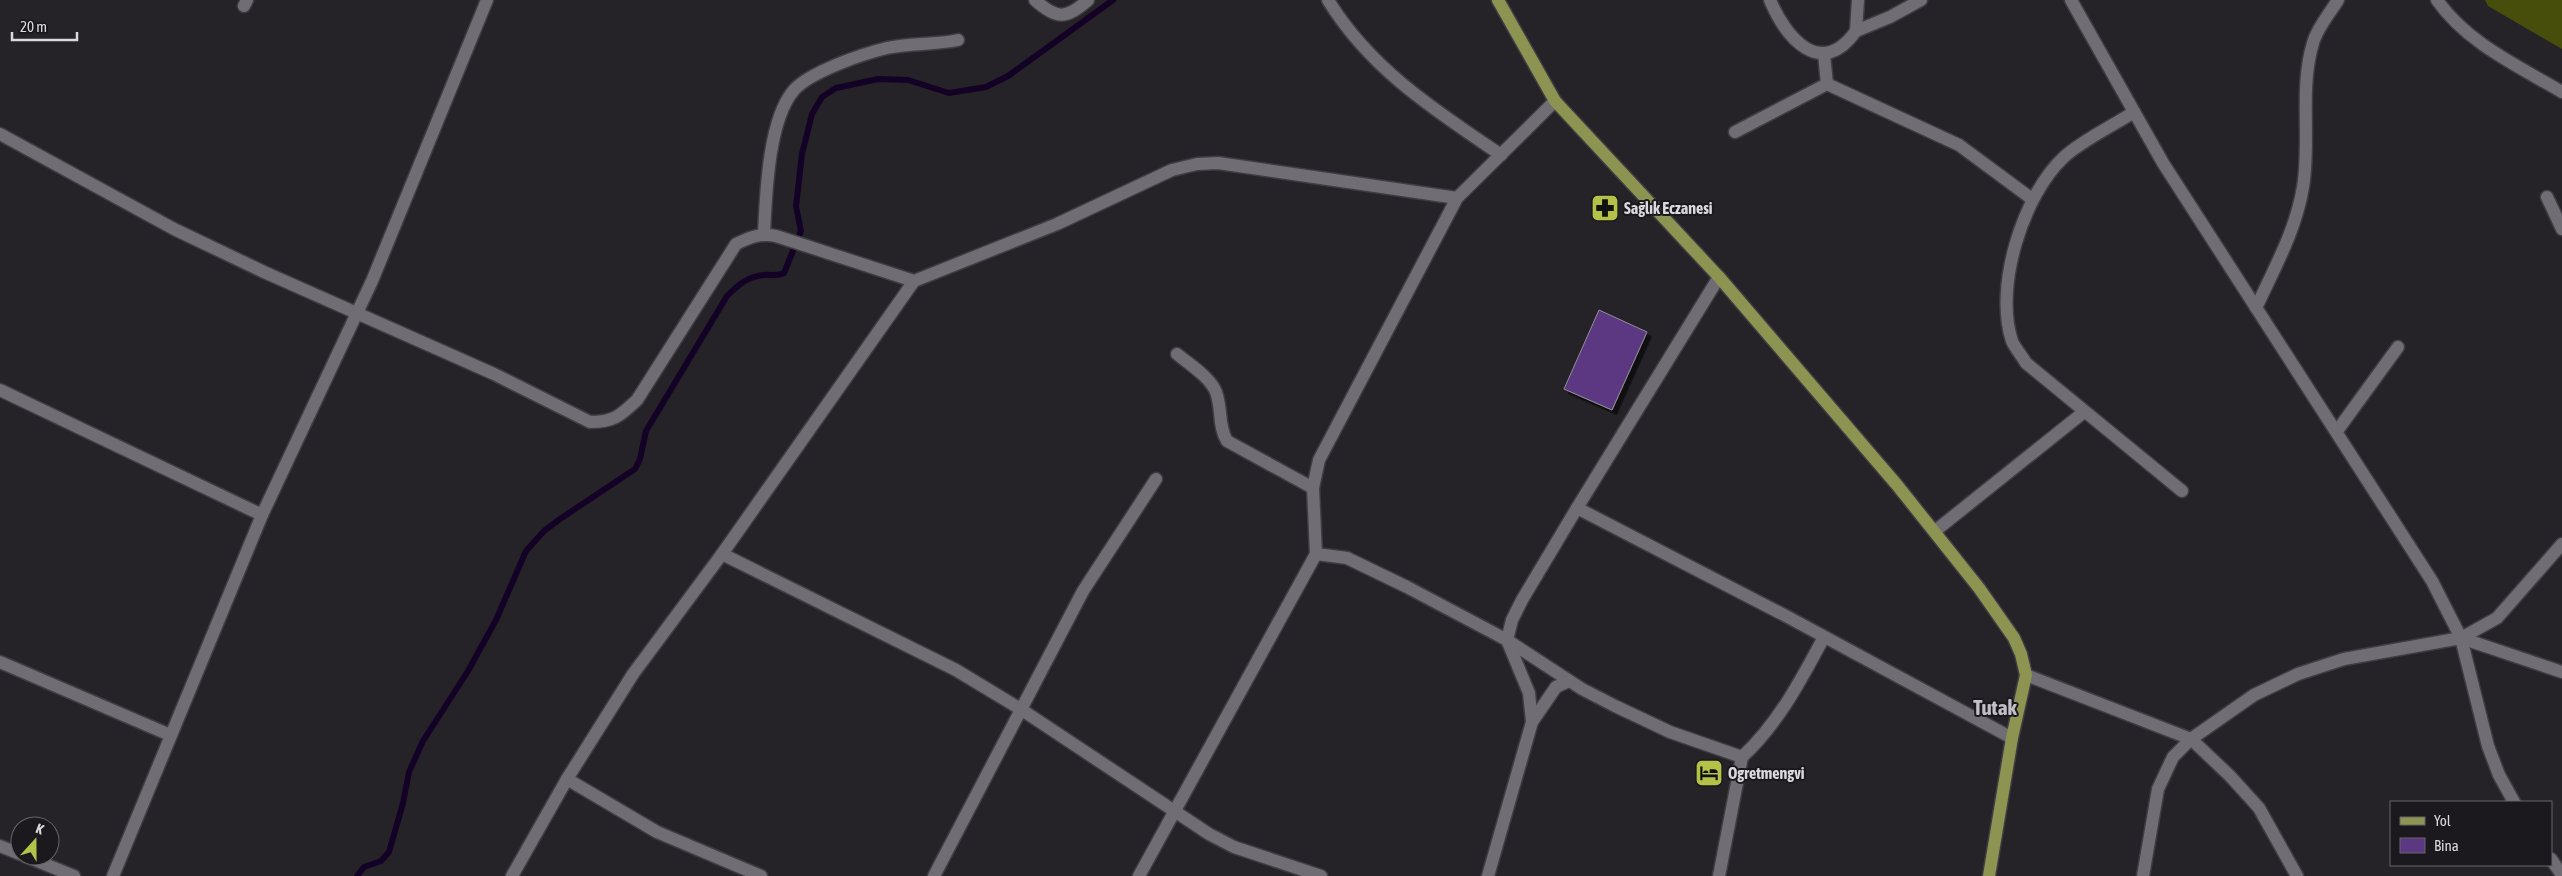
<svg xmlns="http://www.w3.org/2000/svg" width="2562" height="876" font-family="'Asap Condensed',sans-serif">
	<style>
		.green { fill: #474d0a }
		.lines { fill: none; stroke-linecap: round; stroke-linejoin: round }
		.stream { stroke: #140226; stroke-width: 6 }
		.building { fill: #5c3883; stroke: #928f96; filter: url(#shadow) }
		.minor-casing { stroke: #3f3d42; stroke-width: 15 }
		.major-casing { stroke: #3f3d42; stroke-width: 15 }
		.minor { stroke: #706d74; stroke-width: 12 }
		.major { stroke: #8d9350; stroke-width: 12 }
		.labels { text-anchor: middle; stroke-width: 4; stroke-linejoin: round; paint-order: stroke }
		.poi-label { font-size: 16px; font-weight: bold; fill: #dbd9dd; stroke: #1b191e; text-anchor: start }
		.district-label { font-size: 21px; font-weight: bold; fill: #c2bfc6; stroke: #1b191e }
	</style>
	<defs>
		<filter id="shadow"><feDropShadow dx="4.5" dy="4.5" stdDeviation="0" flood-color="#0009"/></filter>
	</defs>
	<rect width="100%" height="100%" fill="#252328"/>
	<polygon class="green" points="2485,0 2562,0 2562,49 2488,6"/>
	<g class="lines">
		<path class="stream" d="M357,876L364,867L381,861L389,852L403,803L409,772L423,741L468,671L496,620L526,551L544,531L560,519L635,469L640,459L646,431L727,296C738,285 748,276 764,275C772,274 776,277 784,273L801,231L796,206L802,154L812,114L822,97L836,88L878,79L908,80L949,93L986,87L1008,76L1113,0"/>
	</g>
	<polygon class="building" points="1599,310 1647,332 1612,410 1564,389"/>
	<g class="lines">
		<defs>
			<g id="minor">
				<path d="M1035,0C1056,19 1066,20 1088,0"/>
				<path d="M1328,0C1370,69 1436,111 1501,155"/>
				<path d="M1770,0C1786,38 1821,80 1856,31L1858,0"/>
				<polyline points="2071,0 2163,163 2432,581 2461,638 2488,746 2499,775 2514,802"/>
				<path d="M2437,0C2467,43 2518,66 2562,92"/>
				<polyline points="244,6 247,0"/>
				<polyline points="1856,31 1890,17 1921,0"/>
				<polyline points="1824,54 1827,84"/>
				<path d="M2134,112C2114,125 2081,141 2064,157C2023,195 1994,287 2012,341C2015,348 2022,356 2026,363L2182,491"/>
				<polyline points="1735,132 1827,84 1959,145 2032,199"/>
				<path d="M0,134L174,229L264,272L494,374L590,422C614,422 620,416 637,400L736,244C750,237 761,233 776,236L914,281"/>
				<polyline points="2547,197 2562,229"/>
				<path d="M764,234C766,195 768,120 794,90C810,72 862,54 887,48C910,43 934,45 958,40"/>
				<path d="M2256,308C2274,269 2296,230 2303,187C2311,139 2299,89 2313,43C2317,28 2330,13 2338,0"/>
				<path d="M1177,354C1189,364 1210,377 1216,392C1222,408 1218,426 1227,441L1313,488"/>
				<polyline points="0,390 262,515"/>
				<polyline points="2337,431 2398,347"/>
				<polyline points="1577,508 1786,616 2012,738"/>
				<polyline points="1935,531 2084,412"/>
				<polyline points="722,554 956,670 1022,710 1209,834 1234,847 1321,876"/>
				<polyline points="1316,554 1347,558 1407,587 1507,640 1582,689 1615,706 1670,732 1742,757"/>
				<polyline points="2461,638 2497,618 2562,544"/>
				<polyline points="0,662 170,735"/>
				<polyline points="2026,675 2191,739 2254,695 2298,674 2344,659 2461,638 2562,672"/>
				<polyline points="1532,722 1556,687 1569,681"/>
				<polyline points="567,779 657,832 761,876"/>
				<polyline points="0,846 20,854"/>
				<polyline points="25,856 74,876"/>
				<polyline points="2551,859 2562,875"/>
				<polyline points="113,876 262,515 372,281 487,0"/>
				<polyline points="512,876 567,779 633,674 722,554 914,281 1057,224 1172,170 1197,164 1218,163 1457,198"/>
				<polyline points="934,876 1083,591 1156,479"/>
				<polyline points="1139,876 1316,554 1313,488 1319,460 1457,198 1555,101"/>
				<polyline points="1488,876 1532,722 1529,693 1507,640 1512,620 1522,600 1577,508 1719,277"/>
				<path d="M1719,876L1742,757C1778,724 1801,680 1824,637"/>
				<polyline points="2143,876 2158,789 2173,757 2191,739 2230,776 2259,808 2297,876"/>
			</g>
			<polyline id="major" points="1498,0 1555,101 1719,277 1897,485 1979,588 2014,638 2021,654 2026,675 2012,738 1989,876"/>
		</defs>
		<use href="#minor" class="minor-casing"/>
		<use href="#major" class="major-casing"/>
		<use href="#minor" class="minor"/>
		<use href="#major" class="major"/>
	</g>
	<defs>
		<symbol id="pharmacy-square" viewBox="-11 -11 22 22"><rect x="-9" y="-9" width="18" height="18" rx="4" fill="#b5c249" stroke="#1b191e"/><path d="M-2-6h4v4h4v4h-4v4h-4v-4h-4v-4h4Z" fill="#111"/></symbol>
		<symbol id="hotel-square" viewBox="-11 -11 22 22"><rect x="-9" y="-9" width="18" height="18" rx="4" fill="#b5c249" stroke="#1b191e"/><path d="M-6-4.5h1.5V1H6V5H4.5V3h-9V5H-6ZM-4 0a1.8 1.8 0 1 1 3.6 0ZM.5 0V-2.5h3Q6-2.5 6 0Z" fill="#111"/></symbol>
	</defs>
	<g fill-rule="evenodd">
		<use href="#pharmacy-square" x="1589" y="192" width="32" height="32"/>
		<use href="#hotel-square" x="1693" y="757" width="32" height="32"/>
	</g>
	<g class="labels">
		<g class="poi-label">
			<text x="1624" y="214">Sağlık Eczanesi</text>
			<text x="1728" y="779">Ogretmengvi</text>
		</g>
		<g class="district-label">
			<text x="1995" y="715">Tutak</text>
		</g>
	</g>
	<rect x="2390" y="801" width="162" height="65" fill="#1b191e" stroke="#68666a"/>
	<rect x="2400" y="817" width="25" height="8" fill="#8d9350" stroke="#68666a"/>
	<text x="2434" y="826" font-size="15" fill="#dbd9dd">Yol</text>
	<rect x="2400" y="838" width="25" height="15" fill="#5c3883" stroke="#68666a"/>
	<text x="2434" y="851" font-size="15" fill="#dbd9dd">Bina</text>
	<g transform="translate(35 841) rotate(21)"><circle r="24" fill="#1b191e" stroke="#68666a"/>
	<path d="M0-4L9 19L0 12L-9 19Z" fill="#b5c249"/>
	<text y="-8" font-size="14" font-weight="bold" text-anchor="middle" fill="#dbd9dd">K</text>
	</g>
	<path d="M12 32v8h65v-8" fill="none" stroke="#dbd9dd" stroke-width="2.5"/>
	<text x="20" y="32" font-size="15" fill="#dbd9dd" stroke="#1b191e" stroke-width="4" paint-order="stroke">20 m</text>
</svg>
